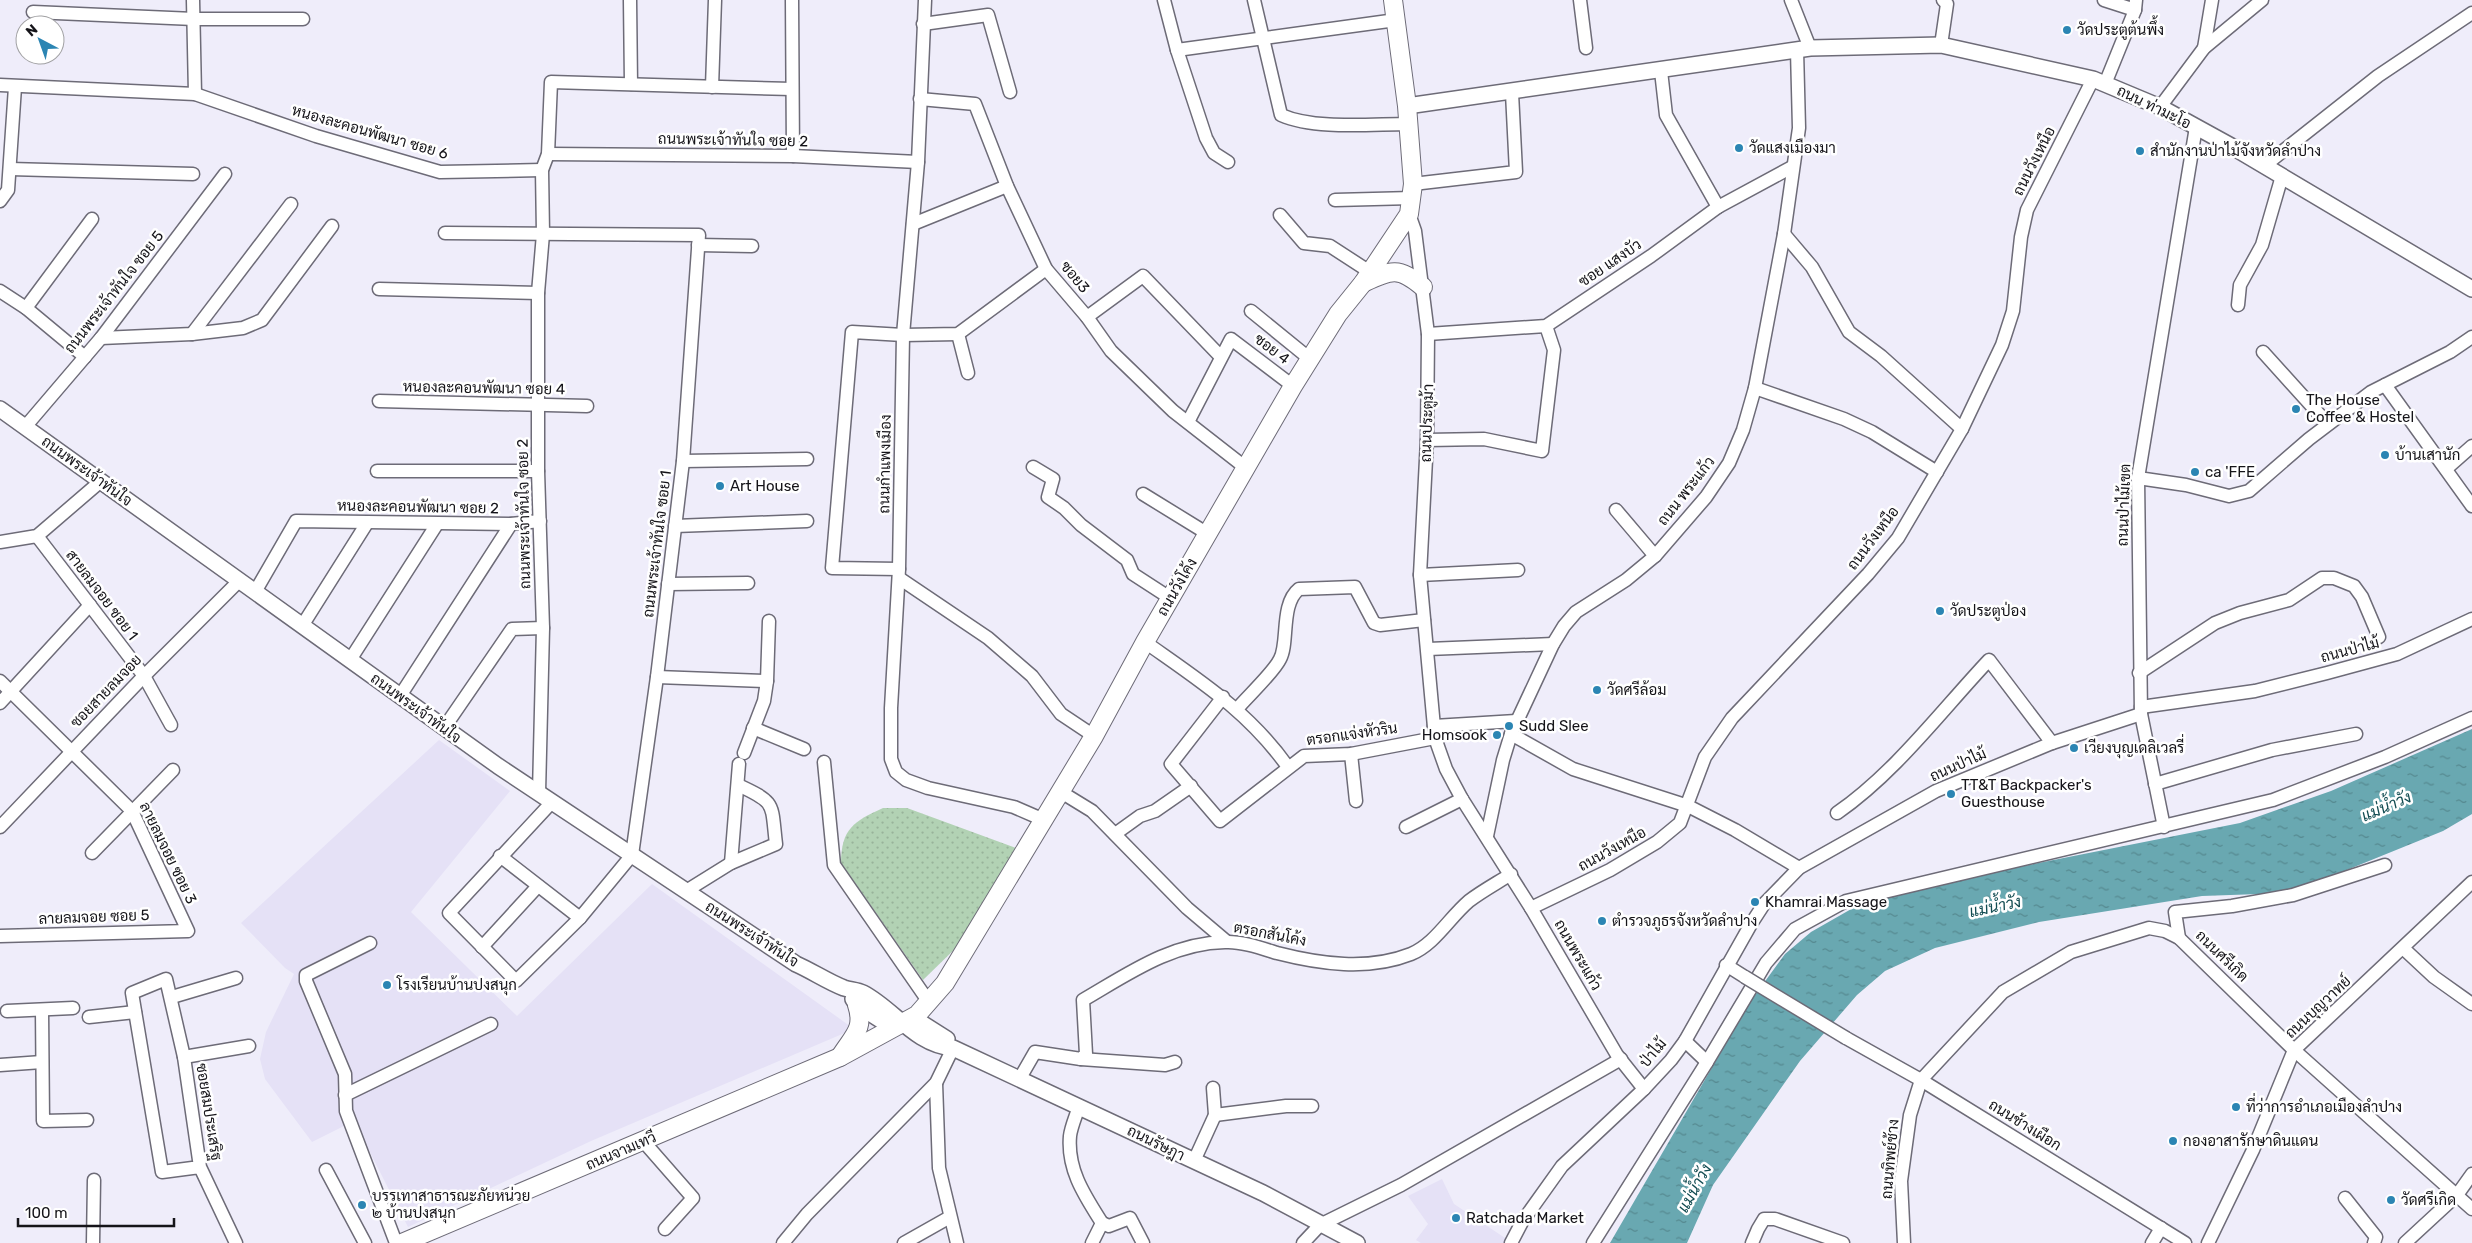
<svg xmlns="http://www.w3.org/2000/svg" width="2472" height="1243" font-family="Rubik,Sarabun,sans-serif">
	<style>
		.built { fill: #e5e1f6 }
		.park { fill: url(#park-dots) }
		.water { fill: url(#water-ripples) }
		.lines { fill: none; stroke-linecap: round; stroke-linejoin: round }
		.minor-casing { stroke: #6d6b77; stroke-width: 15 }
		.tertiary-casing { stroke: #6d6b77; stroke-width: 18 }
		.secondary-casing { stroke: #6d6b77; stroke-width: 20 }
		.minor { stroke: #fff; stroke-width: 12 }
		.tertiary { stroke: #fff; stroke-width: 15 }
		.secondary { stroke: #fff; stroke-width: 18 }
		.minor-bridge-casing { stroke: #6d6b77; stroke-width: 15; stroke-linecap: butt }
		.minor-bridge { stroke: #fff; stroke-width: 12 }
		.poi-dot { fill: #2b85b3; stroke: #fff; stroke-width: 2 }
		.labels { text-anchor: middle; stroke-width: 5; stroke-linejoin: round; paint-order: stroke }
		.poi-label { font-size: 15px; fill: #151419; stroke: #fff; text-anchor: start }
		.street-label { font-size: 15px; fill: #151419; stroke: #fff }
		.water-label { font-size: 16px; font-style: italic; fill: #124c52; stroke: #fff }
	</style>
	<defs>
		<pattern id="park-dots" width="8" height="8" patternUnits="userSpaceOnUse" patternTransform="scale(1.25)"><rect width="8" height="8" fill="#b2d2b4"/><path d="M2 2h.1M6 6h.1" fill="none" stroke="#98b39a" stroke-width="1.8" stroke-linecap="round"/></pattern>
		<pattern id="water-ripples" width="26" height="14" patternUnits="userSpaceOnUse" patternTransform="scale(1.25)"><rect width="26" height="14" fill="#69a8b1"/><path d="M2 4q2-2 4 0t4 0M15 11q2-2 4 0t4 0" fill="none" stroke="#55888f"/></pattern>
	</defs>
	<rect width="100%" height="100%" fill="#efedfa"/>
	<g class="built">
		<polygon points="439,740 510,791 411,912 517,1016 652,884 854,1029 591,1141 408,1227 354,1121 312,1142 265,1079 260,1059 266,1032 294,974 285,968 241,923"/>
		<polygon points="1442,1179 1454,1204 1508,1240 1506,1243 1421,1243 1416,1240 1428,1224 1408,1196"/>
	</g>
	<path class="park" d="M883,808H907L1016,848L962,942L923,980L841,863C841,829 854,821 883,808Z"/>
	<polygon class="water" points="2472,729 2472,814 2443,831 2290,893 2202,896 2039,922 1935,948 1885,971 1857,995 1800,1061 1713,1185 1687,1243 1610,1243 1750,1002 1785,954 1811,932 1860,904 1983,874 2240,823 2331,791"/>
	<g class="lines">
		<defs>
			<g id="minor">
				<polyline points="193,0 195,94"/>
				<polyline points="630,0 631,84"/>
				<polyline points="792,0 793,156"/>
				<polyline points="925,0 918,162 903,335 899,569 891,708 891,759 896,772 906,780 928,788 1014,807 1044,820"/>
				<polyline points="1164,0 1177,50 1206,138 1214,153 1228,162"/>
				<path d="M1254,0L1281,115C1315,130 1371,124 1408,124"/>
				<polyline points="1580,0 1586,48"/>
				<polyline points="1791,0 1810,48"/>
				<polyline points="2104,0 2135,10"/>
				<polyline points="33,12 194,19 303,19"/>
				<polyline points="923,24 988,15 1010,92"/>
				<polyline points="1941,45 1947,4 1943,0"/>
				<polyline points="2204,48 2212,0"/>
				<polyline points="1177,50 1396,20"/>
				<polyline points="1661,71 1666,115 1718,207"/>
				<polyline points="2105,84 2135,10 2136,0"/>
				<polyline points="0,85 195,94 316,136 440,172 542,170"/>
				<polyline points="712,87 715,0"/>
				<polyline points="920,99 975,104 1007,186 1046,269 1087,317 1111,351 1173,411 1246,468"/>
				<polyline points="2160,107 2204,48 2262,0"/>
				<polyline points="548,154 793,156 918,162"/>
				<polyline points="2264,166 2378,76 2472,13"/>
				<polyline points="10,169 193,174"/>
				<polyline points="1413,184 1516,172 1512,93"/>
				<polyline points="1335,200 1412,198"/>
				<polyline points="0,201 8,190 15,87"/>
				<polyline points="1409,214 1415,231 1428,334 1427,440 1420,575 1435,738 1446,769 1462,799 1531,908 1617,1055 1644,1089"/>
				<polyline points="1280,215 1304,243 1330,246 1370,272"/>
				<polyline points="913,224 1007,186"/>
				<polyline points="445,233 699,235 683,461 657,677 632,855 580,918 516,981 449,913 552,802"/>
				<polyline points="1784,234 1812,267 1849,332 1881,356 1962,429"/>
				<polyline points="698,245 752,246"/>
				<polyline points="379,289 538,293"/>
				<polyline points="0,291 26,308 85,357"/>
				<polyline points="2238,305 2240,285 2262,245 2282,176"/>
				<polyline points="26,308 92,219"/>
				<polyline points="1251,311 1310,359"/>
				<polyline points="1087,317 1143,276 1221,357"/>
				<polyline points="192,334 291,204"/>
				<polyline points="958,334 968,373"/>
				<polyline points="1428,334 1546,326 1651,256 1718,207 1792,167"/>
				<polyline points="101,338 192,334 243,328 262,320 332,226"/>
				<polyline points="2263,352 2328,424"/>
				<polyline points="2385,385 2472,506"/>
				<polyline points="1755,388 1844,419 1872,432 1937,472"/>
				<polyline points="379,401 587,406"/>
				<polyline points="1188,422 1231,339 1293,386"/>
				<polyline points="25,427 101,338 225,174"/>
				<polyline points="1427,440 1484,439 1542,451 1554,350 1546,326"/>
				<polyline points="683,461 807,459"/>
				<polyline points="1033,467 1053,479 1048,497 1064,508 1081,525 1127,560 1133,574 1170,598"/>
				<polyline points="2446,469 2472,446"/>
				<polyline points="377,471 538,471"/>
				<polyline points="2138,478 2186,485 2229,496 2249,491 2309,439 2371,392 2450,352 2472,337"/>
				<polyline points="1143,494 1208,534"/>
				<polyline points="1616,510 1655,556"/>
				<polyline points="675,526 807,521"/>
				<polyline points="37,536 144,676 171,725"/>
				<polyline points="0,542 37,536 101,481"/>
				<polyline points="899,569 832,568 852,332 903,335 958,334 1046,269"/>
				<polyline points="1420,575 1518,570"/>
				<polyline points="899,578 988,638 1032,676 1061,714 1094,736"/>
				<polyline points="668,584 748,583"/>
				<polyline points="255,592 296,521 511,524 540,521"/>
				<polyline points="302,626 367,523"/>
				<path d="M1145,642C1200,681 1248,711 1288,767"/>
				<polyline points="1428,649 1553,644"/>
				<polyline points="350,660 437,524"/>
				<polyline points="2139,673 2215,623 2240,613 2289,600 2322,578 2334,578 2354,586 2362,597 2379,637"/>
				<polyline points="657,677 767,681"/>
				<polyline points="0,681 132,811 188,931 0,936"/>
				<polyline points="400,696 511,524"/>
				<polyline points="1223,697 1171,764 1220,821 1304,756 1351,754 1435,738"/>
				<polyline points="0,703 90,605"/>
				<polyline points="2141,707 2255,691 2327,673 2397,654 2472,619"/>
				<path d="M1237,709C1247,697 1274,672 1280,659C1289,643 1280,604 1299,589L1355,587L1374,623L1380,625L1424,620"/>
				<polyline points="1434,726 1516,721"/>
				<polyline points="444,728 512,629 543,628"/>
				<polyline points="753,728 804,749"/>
				<polyline points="1511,734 1573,769 1688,806 1735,830 1799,868"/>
				<polyline points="744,753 764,701 767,681 769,621"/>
				<polyline points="1351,754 1356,801"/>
				<polyline points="824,762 834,865 924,995"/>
				<polyline points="2155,784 2272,750 2356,734"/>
				<polyline points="1061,792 1092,811 1187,908 1226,941"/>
				<polyline points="539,793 543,628 538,471 538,293 543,234 542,170 548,154 551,82 792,89"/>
				<path d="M1837,813C1895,773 1941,711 1989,660L2052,743"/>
				<polyline points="0,827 144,676 239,581"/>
				<polyline points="1406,827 1462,799"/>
				<polyline points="2164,827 2141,714 2138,478 2196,127"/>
				<polyline points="1115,834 1140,816 1155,811 1191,786"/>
				<polyline points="1487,836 1503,760 1511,734 1553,644 1564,626 1576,612 1626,580 1655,556 1706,497 1729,463 1743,430 1755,388 1784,234 1799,128 1797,50"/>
				<polyline points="92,853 173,770"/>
				<polyline points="500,856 580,918"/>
				<polyline points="731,863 739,764"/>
				<path d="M686,891L731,863L776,844C771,803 777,803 738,785"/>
				<polyline points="1531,908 1610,870 1657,842 1680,823 1705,757 1732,718 1868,574 1898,538 1962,429 2002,345 2013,311 2021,237 2027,210 2093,79"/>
				<polyline points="2179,938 2175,912 2232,906 2293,895 2385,865"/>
				<polyline points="370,943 306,975 306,981 345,1074 346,1111 396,1243"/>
				<polyline points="482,947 538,886"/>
				<polyline points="2404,949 2434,977 2472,1004"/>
				<polyline points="1726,965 1745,977"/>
				<polyline points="172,997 236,978"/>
				<polyline points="42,1010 43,1121 87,1120"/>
				<polyline points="7,1011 73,1008"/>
				<polyline points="89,1017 135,1012"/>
				<polyline points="1846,1038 1921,1080 2185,1243"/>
				<polyline points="1685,1041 1707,1062"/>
				<polyline points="184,1057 249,1046"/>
				<polyline points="1081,1059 1165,1065 1175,1062"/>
				<polyline points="0,1065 42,1062"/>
				<path d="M1020,1078L1035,1052L1081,1059L1086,1054L1083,1000C1128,974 1171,943 1225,942C1241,941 1261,948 1277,953C1320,964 1368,971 1411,954C1435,944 1449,918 1469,901C1482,891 1497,883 1511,874"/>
				<polyline points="936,1083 939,1168 957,1243"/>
				<polyline points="345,1095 491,1024"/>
				<path d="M1079,1106C1076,1116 1071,1127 1070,1136C1067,1170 1085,1196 1102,1223L1092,1243"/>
				<polyline points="1215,1115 1286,1106 1312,1106"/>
				<polyline points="644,1142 693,1198 665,1229"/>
				<polyline points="1194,1161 1215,1115 1213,1088"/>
				<polyline points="200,1167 162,1172 132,993 166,979 184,1057 200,1167 236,1243"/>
				<polyline points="326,1170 365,1243"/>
				<polyline points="2345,1198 2376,1237 2374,1243"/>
				<polyline points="1102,1223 1109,1226 1130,1218 1143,1243"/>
				<polyline points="93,1243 94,1180"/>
				<polyline points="783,1243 807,1214 936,1083 953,1048"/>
				<polyline points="904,1243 950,1217"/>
				<polyline points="1303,1243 1320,1225 1401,1185 1621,1059"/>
				<polyline points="1511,1243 1522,1222 1562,1166 1644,1089 1671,1060 1685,1041 1751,924 1764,904 1799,868 1936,791 2052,743 2141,714"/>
				<polyline points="1593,1243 1707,1062 1766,963 1795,929 1846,901 2273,800 2385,757 2472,718"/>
				<polyline points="1752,1243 1758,1229 1764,1219 1775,1219 1843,1243"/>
				<polyline points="1904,1243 1901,1181 1910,1115 1921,1080 2003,992 2071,952 2149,928 2165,931 2179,938 2294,1050 2472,1209"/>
				<polyline points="2152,1243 2161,1228"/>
				<polyline points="2208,1243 2253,1150 2294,1050 2472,882"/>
				<polyline points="2405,1243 2457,1195 2472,1174"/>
			</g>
			<g id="tertiary">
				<polyline points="1407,106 1810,48 1941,45 2093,79 2160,107 2231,146 2472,289"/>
				<path d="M0,409L498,766L796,964C812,971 828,982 844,988C850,990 857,990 863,993C894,1009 915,1045 953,1048L1263,1193L1357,1243"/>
				<polyline points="853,999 857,1005 882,1021 902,1024 920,1022 947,1039"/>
			</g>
			<g id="secondary">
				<path d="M1363,283C1391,270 1398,266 1423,287"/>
				<path d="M840,1057C853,1036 865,1029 857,1005"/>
				<polyline points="402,1243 840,1057 917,1015 945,983 1094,736 1145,642 1293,386 1338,314 1363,283 1409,214 1413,184 1407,106 1393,0"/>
			</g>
		</defs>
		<use href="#minor" class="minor-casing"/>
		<use href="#tertiary" class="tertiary-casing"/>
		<use href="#secondary" class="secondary-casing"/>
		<use href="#minor" class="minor"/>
		<use href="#tertiary" class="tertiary"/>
		<use href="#secondary" class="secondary"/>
		<defs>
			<polyline id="minor-bridge" points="1745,977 1846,1038"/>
		</defs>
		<use href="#minor-bridge" class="minor-bridge-casing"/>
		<use href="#minor-bridge" class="minor-bridge"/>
	</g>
	<g class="poi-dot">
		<circle cx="2067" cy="30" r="5"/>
		<circle cx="1739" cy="148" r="5"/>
		<circle cx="2140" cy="151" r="5"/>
		<circle cx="2296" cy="409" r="5"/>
		<circle cx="2385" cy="455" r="5"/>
		<circle cx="2195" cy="472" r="5"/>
		<circle cx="720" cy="486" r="5"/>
		<circle cx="1940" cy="611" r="5"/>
		<circle cx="1597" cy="690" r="5"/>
		<circle cx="1509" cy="726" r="5"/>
		<circle cx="1497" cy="735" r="5"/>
		<circle cx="2074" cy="748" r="5"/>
		<circle cx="1951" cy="794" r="5"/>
		<circle cx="1755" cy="902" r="5"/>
		<circle cx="1602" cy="921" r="5"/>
		<circle cx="387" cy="985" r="5"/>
		<circle cx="2236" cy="1107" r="5"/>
		<circle cx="2173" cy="1141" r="5"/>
		<circle cx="2391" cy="1200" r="5"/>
		<circle cx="362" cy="1205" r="5"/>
		<circle cx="1456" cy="1218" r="5"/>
	</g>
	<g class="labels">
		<g class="poi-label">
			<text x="2077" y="35">วัดประตูต้นพึ้ง</text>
			<text x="1749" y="153">วัดแสงเมืองมา</text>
			<text x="2150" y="156">สำนักงานป่าไม้จังหวัดลำปาง</text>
			<text x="2306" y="405">The House<tspan x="2306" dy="17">Coffee &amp; Hostel</tspan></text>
			<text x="2395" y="460">บ้านเสานัก</text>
			<text x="2205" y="477">ca 'FFE</text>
			<text x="730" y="491">Art House</text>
			<text x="1950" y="616">วัดประตูป่อง</text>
			<text x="1607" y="695">วัดศรีล้อม</text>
			<text x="1519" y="731">Sudd Slee</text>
			<text x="1487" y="740" text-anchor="end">Homsook</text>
			<text x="2084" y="753">เวียงบุญเดลิเวลรี่</text>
			<text x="1961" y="790">TT&amp;T Backpacker's<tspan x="1961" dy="17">Guesthouse</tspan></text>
			<text x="1765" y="907">Khamrai Massage</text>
			<text x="1612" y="926">ตำรวจภูธรจังหวัดลำปาง</text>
			<text x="397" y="990">โรงเรียนบ้านปงสนุก</text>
			<text x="2246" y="1112">ที่ว่าการอำเภอเมืองลำปาง</text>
			<text x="2183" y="1146">กองอาสารักษาดินแดน</text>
			<text x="372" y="1201">บรรเทาสาธารณะภัยหน่วย<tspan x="372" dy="17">๒ บ้านปงสนุก</tspan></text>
			<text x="2401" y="1205">วัดศรีเกิด</text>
			<text x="1466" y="1223">Ratchada Market</text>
		</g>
		<g class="street-label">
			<text transform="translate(2154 107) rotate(26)" y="5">ถนน ท่ามะโอ</text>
			<text transform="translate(370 132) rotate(16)" y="5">หนองละคอนพัฒนา ซอย 6</text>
			<text transform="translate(733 140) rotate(1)" y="5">ถนนพระเจ้าทันใจ ซอย 2</text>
			<text transform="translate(2034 161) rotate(-63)" y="5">ถนนวังเหนือ</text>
			<text transform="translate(1610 263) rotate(-34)" y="5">ซอย แสงบัว</text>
			<text transform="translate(1075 277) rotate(50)" y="5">ซอย3</text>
			<text transform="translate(114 292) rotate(-52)" y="5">ถนนพระเจ้าทันใจ ซอย 5</text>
			<text transform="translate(1272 349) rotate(37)" y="5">ซอย 4</text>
			<text transform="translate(484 388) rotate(1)" y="5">หนองละคอนพัฒนา ซอย 4</text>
			<text transform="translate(1427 423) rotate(-88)" y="5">ถนนประตูม้า</text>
			<text transform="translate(885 464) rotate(-89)" y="5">ถนนกำแพงเมือง</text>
			<text transform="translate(87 471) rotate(36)" y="5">ถนนพระเจ้าทันใจ</text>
			<text transform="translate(1686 491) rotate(-52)" y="5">ถนน พระแก้ว</text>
			<text transform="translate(2124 505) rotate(-88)" y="5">ถนนป่าไม้เขต</text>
			<text transform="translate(418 507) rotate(1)" y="5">หนองละคอนพัฒนา ซอย 2</text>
			<text transform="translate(524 514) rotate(-91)" y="5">ถนนพระเจ้าทันใจ ซอย 2</text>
			<text transform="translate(1873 538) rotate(-53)" y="5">ถนนวังเหนือ</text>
			<text transform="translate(657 544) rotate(-83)" y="5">ถนนพระเจ้าทันใจ ซอย 1</text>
			<text transform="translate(1177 587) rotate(-60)" y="5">ถนนวังโค้ง</text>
			<text transform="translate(102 595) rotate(53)" y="5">สายลมจอย ซอย 1</text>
			<text transform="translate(2350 650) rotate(-15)" y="5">ถนนป่าไม้</text>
			<text transform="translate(106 691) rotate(-46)" y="5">ซอยสายลมจอย</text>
			<text transform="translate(416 708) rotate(36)" y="5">ถนนพระเจ้าทันใจ</text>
			<text transform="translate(1352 734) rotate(-8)" y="5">ตรอกแจ่งหัวริน</text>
			<text transform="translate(1958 765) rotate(-24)" y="5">ถนนป่าไม้</text>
			<text transform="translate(1612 849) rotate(-29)" y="5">ถนนวังเหนือ</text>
			<text transform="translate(168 853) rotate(64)" y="5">ลายลมจอย ซอย 3</text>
			<text transform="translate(94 917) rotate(-2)" y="5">ลายลมจอย ซอย 5</text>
			<text transform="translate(752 934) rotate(33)" y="5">ถนนพระเจ้าทันใจ</text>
			<text transform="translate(1270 934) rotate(11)" y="5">ตรอกสันโค้ง</text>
			<text transform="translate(1578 955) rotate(60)" y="5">ถนนพระแก้ว</text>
			<text transform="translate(2222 956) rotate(44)" y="5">ถนนศรีเกิด</text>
			<text transform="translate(2318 1007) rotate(-43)" y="5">ถนนบุญวาทย์</text>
			<text transform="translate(1653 1053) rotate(-50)" y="5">ป่าไม้</text>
			<text transform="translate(209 1112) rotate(81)" y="5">ซอยสมประเสริฐ</text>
			<text transform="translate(2025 1125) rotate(32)" y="5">ถนนช้างเผือก</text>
			<text transform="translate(1156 1143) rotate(26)" y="5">ถนนรัษฎา</text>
			<text transform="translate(621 1151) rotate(-23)" y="5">ถนนจามเทวี</text>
			<text transform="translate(1890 1159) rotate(-85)" y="5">ถนนทิพย์ช้าง</text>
		</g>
		<g class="water-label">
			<text transform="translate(2386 806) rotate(-23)" y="6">แม่น้ำวัง</text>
			<text transform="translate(1995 906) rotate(-12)" y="6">แม่น้ำวัง</text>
			<text transform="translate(1694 1188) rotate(-61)" y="6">แม่น้ำวัง</text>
		</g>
	</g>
	<g transform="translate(40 40) rotate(319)"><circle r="24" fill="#ffffff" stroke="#a1a1a3"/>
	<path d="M0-4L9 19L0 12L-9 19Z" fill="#2b85b3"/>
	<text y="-8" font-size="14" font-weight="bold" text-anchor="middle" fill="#151419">N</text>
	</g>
	<path d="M18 1218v8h156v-8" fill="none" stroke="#151419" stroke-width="2.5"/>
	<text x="25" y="1218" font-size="15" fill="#151419" stroke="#ffffff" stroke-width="4" paint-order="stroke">100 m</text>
</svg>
